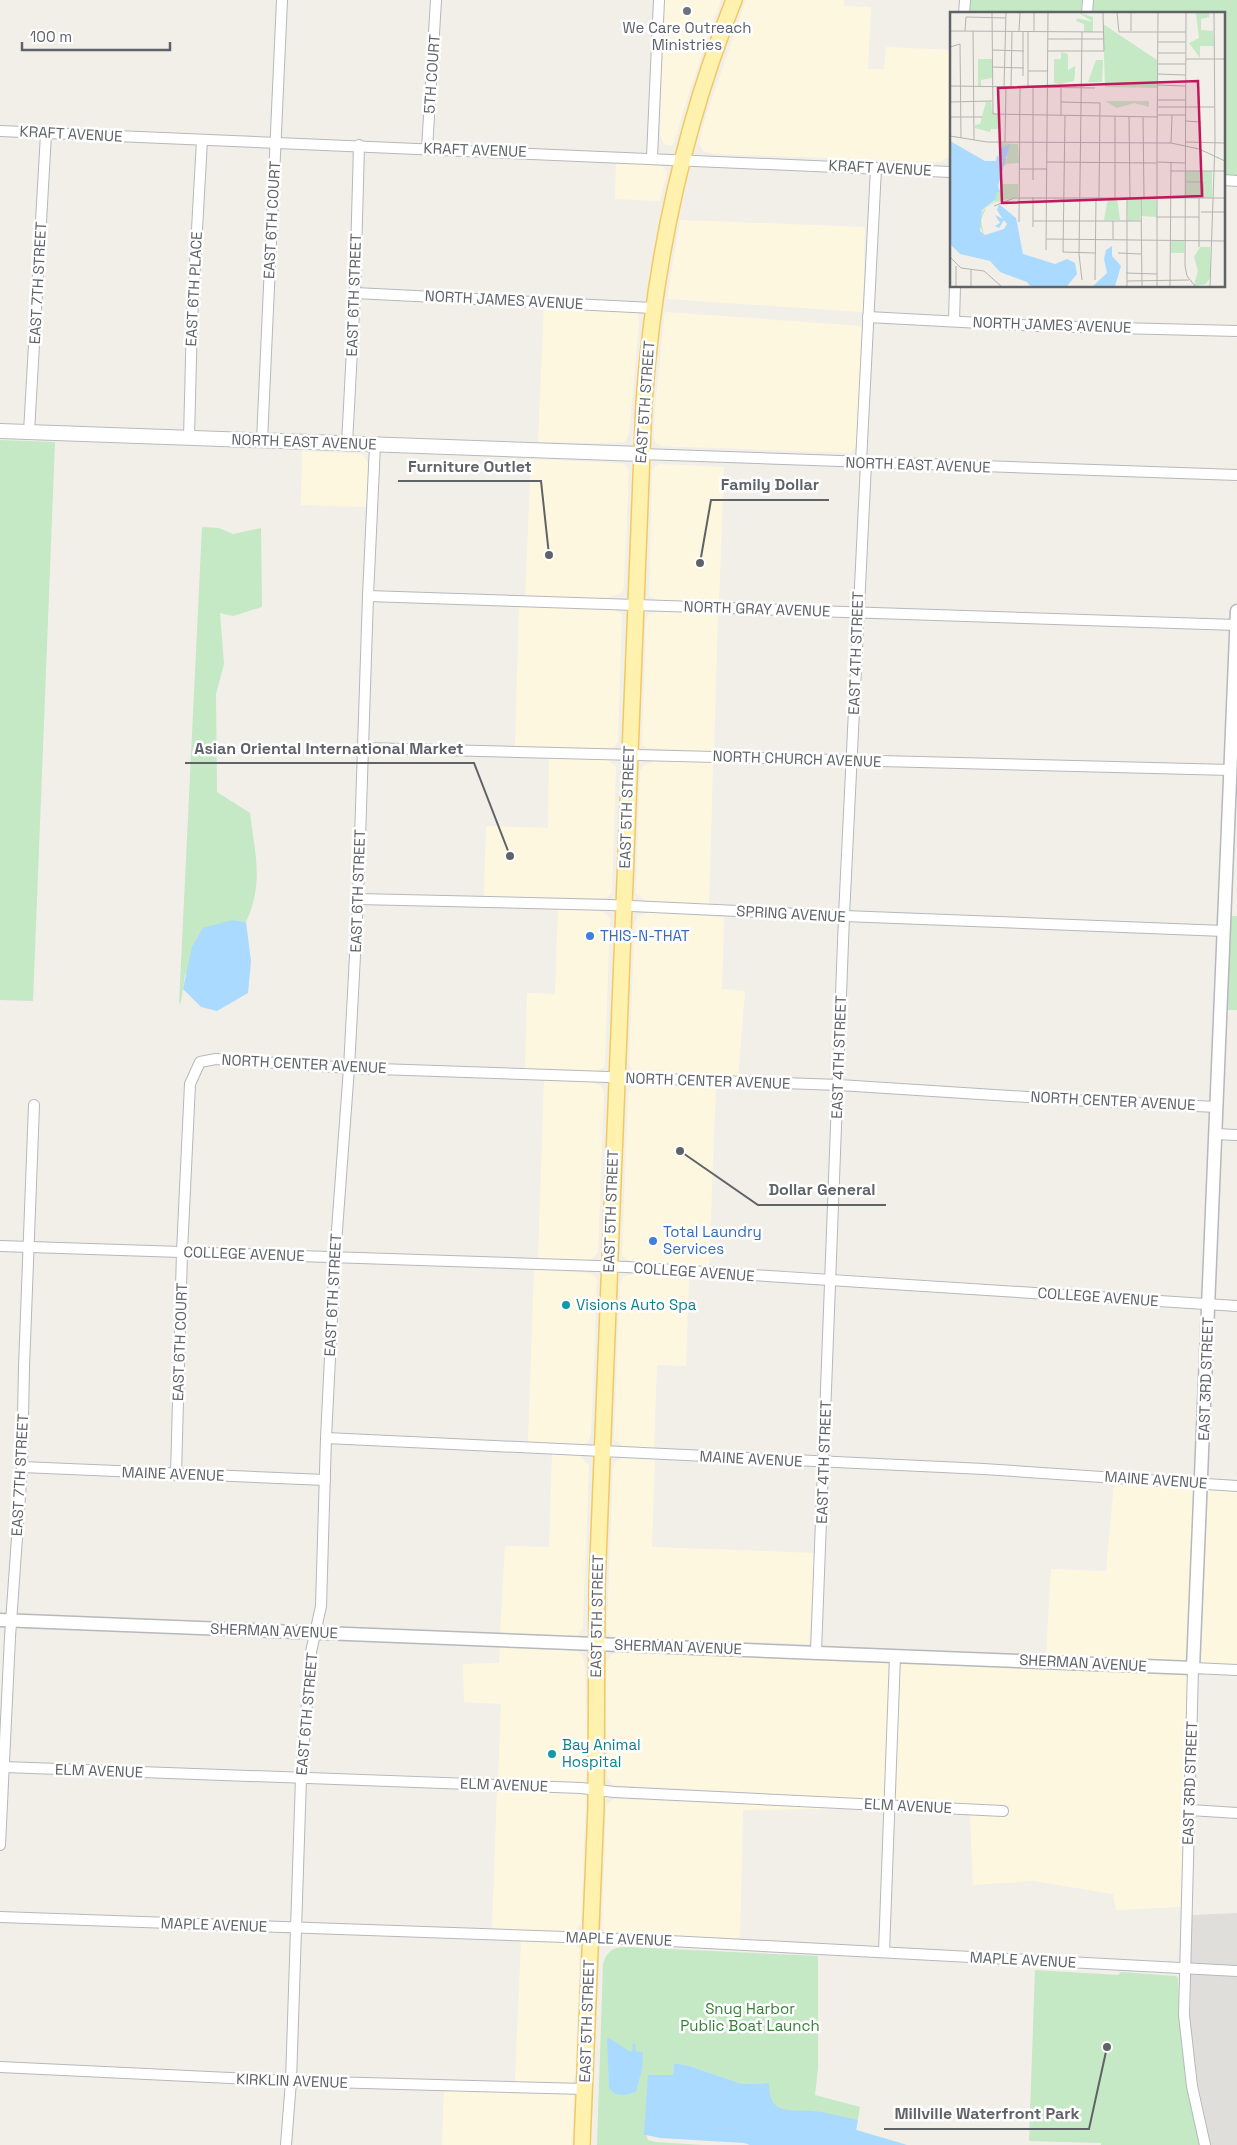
<svg xmlns="http://www.w3.org/2000/svg" width="1237" height="2145" font-family="'Space Grotesk',sans-serif">
	<style>
		.commercial { fill: #fef7e0 }
		.industrial { fill: #e0deda }
		.green { fill: #c5e8c5 }
		.water { fill: #aadaff }
		.pier { fill: #f1efe8 }
		.lines { fill: none; stroke-linecap: round; stroke-linejoin: round }
		.stream { stroke: #aadaff; stroke-width: 3 }
		.minor-casing { stroke: #b5b8bc; stroke-width: 12 }
		.tertiary-casing { stroke: #b5b8bc; stroke-width: 15 }
		.secondary-casing { stroke: #b6babf; stroke-width: 16 }
		.primary-casing { stroke: #f2c960; stroke-width: 18 }
		.minor { stroke: #fff; stroke-width: 10 }
		.tertiary { stroke: #fff; stroke-width: 12 }
		.secondary { stroke: #fff; stroke-width: 14 }
		.primary { stroke: #fff2af; stroke-width: 15 }
		.worship-dot { fill: #6b7280; stroke: #fff; stroke-width: 2 }
		.shop-dot { fill: #3f7fe0; stroke: #fff; stroke-width: 2 }
		.culture-dot { fill: #0f9aa8; stroke: #fff; stroke-width: 2 }
		.labels { text-anchor: middle; stroke-width: 5; stroke-linejoin: round; paint-order: stroke }
		.worship-label { font-size: 15px; fill: #5b616d; stroke: #fff }
		.street-label { font-size: 15px; fill: #5f6368; stroke: #fff }
		.shop-label { font-size: 15px; fill: #366cbe; stroke: #fff; text-anchor: start }
		.culture-label { font-size: 15px; fill: #0d838f; stroke: #fff; text-anchor: start }
		.park-label { font-size: 15px; fill: #348238; stroke: #fff }
		.inset-road { fill: none; stroke: #b3b3b1; stroke-width: 1 }
		.view { fill: #c2185b; fill-opacity: 0.15; stroke: #c2185b; stroke-width: 2.5 }
		.inset-edge { fill: none; stroke: #5f6368; stroke-width: 2.5 }
		.leader { fill: none; stroke: #5f6368; stroke-width: 2 }
		.callout-dot { fill: #5f6368; stroke: #fff; stroke-width: 2 }
		.callout-label { font-size: 16px; text-anchor: middle; font-weight: bold; fill: #5f6368; stroke: #fff; stroke-width: 5; stroke-linejoin: round; paint-order: stroke }
	</style>
	<rect width="100%" height="100%" fill="#f1efe8"/>
	<g class="commercial">
		<polygon points="664,0 721,0 691,86 674,143 671,146 664,144 660,135"/>
		<polygon points="746,0 844,0 844,6 871,7 868,69 884,69 886,47 951,50 951,156 940,162 714,154 703,151 699,143 706,116"/>
		<polygon points="616,159 653,163 664,167 667,172 660,201 615,199"/>
		<polygon points="680,220 865,227 863,312 667,299"/>
		<polygon points="544,306 638,312 639,325 629,433 625,442 593,443 538,442"/>
		<polygon points="665,312 862,326 857,446 850,453 661,446 656,443 654,439 655,405"/>
		<polygon points="302,451 362,454 366,459 368,466 367,507 301,505"/>
		<polygon points="531,459 621,463 626,465 629,471 624,586 622,593 602,599 525,597"/>
		<polygon points="660,464 724,467 719,604 658,601 649,595 652,471 653,468"/>
		<polygon points="519,606 614,610 622,614 618,741 615,746 609,750 515,748"/>
		<polygon points="657,611 718,612 714,752 647,748 642,745 646,620 649,614"/>
		<polygon points="549,758 608,760 616,767 612,893 606,898 484,897 486,826 548,828"/>
		<polygon points="655,761 713,763 709,906 648,902 636,894 640,772 643,766"/>
		<polygon points="558,908 599,911 605,913 610,918 605,1062 604,1067 598,1071 525,1069 527,993 555,994"/>
		<polygon points="651,912 724,917 722,989 745,991 738,1077 639,1073 631,1069 629,1064 635,922 638,916"/>
		<polygon points="544,1080 591,1082 601,1086 604,1091 598,1253 589,1261 538,1260"/>
		<polygon points="645,1084 716,1086 709,1267 643,1264 628,1260 622,1256 628,1094 631,1088"/>
		<polygon points="534,1269 589,1273 594,1275 597,1279 591,1435 588,1442 583,1444 528,1443"/>
		<polygon points="636,1273 689,1275 686,1366 657,1365 654,1449 623,1447 614,1439 620,1284 623,1277"/>
		<polygon points="552,1454 579,1456 589,1465 583,1628 578,1635 569,1637 500,1635 505,1546 549,1547"/>
		<polygon points="624,1457 655,1459 652,1547 815,1553 809,1644 613,1637 610,1636 607,1628 613,1467 615,1462"/>
		<polygon points="1114,1483 1197,1488 1189,1663 1046,1657 1051,1569 1106,1571"/>
		<polygon points="1208,1489 1237,1491 1237,1665 1201,1664"/>
		<polygon points="500,1645 569,1649 578,1651 583,1657 585,1666 587,1733 587,1777 583,1782 498,1780 501,1704 464,1702 463,1664 499,1663"/>
		<polygon points="620,1651 889,1661 884,1800 613,1785 607,1777 606,1663 611,1655"/>
		<polygon points="900,1662 1189,1673 1181,1907 1116,1910 1113,1894 1033,1881 973,1885 970,1814 1008,1816 1009,1806 896,1801"/>
		<polygon points="497,1790 578,1792 586,1796 581,1923 575,1931 567,1933 492,1930"/>
		<polygon points="612,1800 615,1799 854,1809 743,1810 740,1938 684,1937 606,1933 602,1929 606,1806"/>
		<polygon points="521,1940 567,1942 576,1945 580,1951 575,2078 571,2083 515,2082"/>
		<polygon points="444,2088 573,2095 574,2098 572,2145 442,2145"/>
	</g>
	<g class="industrial">
		<polygon points="1237,1913 1237,1966 1191,1964 1192,1915"/>
		<polygon points="1191,1974 1237,1976 1237,2145 1211,2145 1198,2085 1190,2022"/>
	</g>
	<g class="green">
		<polygon points="970,0 1082,0 1081,14 970,14"/>
		<polygon points="1093,0 1237,0 1237,176 1223,175 1223,14 1093,14"/>
		<polygon points="0,440 55,442 33,1001 0,1000"/>
		<path d="M202,527L219,528L233,534L261,528L262,607L233,616L220,613L224,664L216,694L217,792L250,813C255,854 264,883 246,922L233,920L185,975L181,1002L179,1004Z"/>
		<polygon points="1230,916 1237,916 1237,1010 1227,1010"/>
		<path d="M626,1947L818,1956V2068L815,2095L860,2107L856,2130L907,2145L766,2113L769,2083L742,2084L689,2066L674,2063L673,2075H648L734,2145H597L603,1964C607,1951 613,1947 626,1947Z"/>
		<polygon points="1035,1970 1118,1975 1121,1972 1176,1976 1178,1978 1180,2027 1186,2085 1202,2145 1101,2145 1101,2143 1029,2141"/>
	</g>
	<g class="water">
		<polygon points="233,920 246,922 251,961 248,993 217,1011 201,1007 183,989 192,947 203,928"/>
		<polygon points="609,2038 629,2051 643,2052 642,2069 636,2092 625,2095 615,2094 609,2088 607,2039"/>
		<path d="M674,2063L689,2066L742,2084L769,2083C768,2117 792,2109 814,2111C829,2113 843,2117 858,2120L856,2130L907,2145H734L648,2137L644,2134L648,2075H673Z"/>
	</g>
	<polygon class="pier" points="646,2135 660,2138 744,2143 750,2145 703,2145 656,2142 648,2140"/>
	<g class="lines">
		<polyline class="stream" points="634,2052 634,2045"/>
		<defs>
			<g id="minor">
				<polyline points="964,14 965,0"/>
				<polyline points="1087,14 1088,0"/>
				<polyline points="0,131 951,172"/>
				<polyline points="427,149 436,0"/>
				<polyline points="652,157 659,0"/>
				<polyline points="1223,180 1237,181"/>
				<polyline points="355,293 653,308"/>
				<polyline points="868,317 1038,326 1237,331"/>
				<polyline points="954,321 955,286"/>
				<polyline points="29,432 46,134"/>
				<polyline points="189,438 192,319 202,140"/>
				<polyline points="262,441 282,0"/>
				<polyline points="347,444 355,293 359,145"/>
				<polyline points="641,454 1237,475"/>
				<polyline points="861,462 876,168"/>
				<polyline points="368,596 1236,625"/>
				<polyline points="363,748 1231,770"/>
				<polyline points="358,899 610,905 844,916 1224,931"/>
				<polyline points="1216,1134 1237,1135"/>
				<polyline points="0,1246 627,1267 1237,1306"/>
				<polyline points="326,1438 984,1469 1237,1486"/>
				<polyline points="22,1467 325,1480"/>
				<polyline points="176,1475 182,1252 190,1084 200,1062 216,1059 349,1068 839,1085 1089,1101 1217,1107"/>
				<polyline points="816,1652 844,916 866,463"/>
				<polyline points="4,1767 581,1788 614,1792 1003,1811"/>
				<polyline points="1190,1810 1237,1813"/>
				<polyline points="0,1845 10,1637 22,1467 24,1367 34,1105"/>
				<polyline points="0,1917 651,1940 1237,1971"/>
				<polyline points="884,1952 895,1656"/>
				<polyline points="0,2067 291,2081 585,2089"/>
				<polyline points="286,2145 291,2081 301,1778 311,1652 321,1606 326,1438 335,1257 349,1068 358,899 368,596 375,445"/>
				<polyline points="1205,2145 1192,2086 1184,2015 1193,1668 1237,1670"/>
			</g>
			<polyline id="tertiary" points="0,1620 1193,1668 1237,611"/>
			<polyline id="secondary" points="0,431 641,454"/>
			<path id="primary" d="M582,2145L596,1807L597,1586L644,402C654,265 683,128 734,0"/>
		</defs>
		<use href="#minor" class="minor-casing"/>
		<use href="#tertiary" class="tertiary-casing"/>
		<use href="#secondary" class="secondary-casing"/>
		<use href="#primary" class="primary-casing"/>
		<use href="#minor" class="minor"/>
		<use href="#tertiary" class="tertiary"/>
		<use href="#secondary" class="secondary"/>
		<use href="#primary" class="primary"/>
	</g>
	<circle class="worship-dot" cx="687" cy="11" r="5"/>
	<g class="shop-dot">
		<circle cx="590" cy="936" r="5"/>
		<circle cx="653" cy="1241" r="5"/>
	</g>
	<g class="culture-dot">
		<circle cx="566" cy="1305" r="5"/>
		<circle cx="552" cy="1754" r="5"/>
	</g>
	<g class="labels">
		<g class="worship-label">
			<text x="687" y="33">We Care Outreach<tspan x="687" dy="17">Ministries</tspan></text>
		</g>
		<g class="street-label">
			<text transform="translate(432 74) rotate(-86)" y="5">5TH COURT</text>
			<text transform="translate(71 134) rotate(3)" y="5">KRAFT AVENUE</text>
			<text transform="translate(475 150) rotate(2)" y="5">KRAFT AVENUE</text>
			<text transform="translate(880 168) rotate(3)" y="5">KRAFT AVENUE</text>
			<text transform="translate(272 220) rotate(-87)" y="5">EAST 6TH COURT</text>
			<text transform="translate(38 283) rotate(-87)" y="5">EAST 7TH STREET</text>
			<text transform="translate(194 289) rotate(-87)" y="5">EAST 6TH PLACE</text>
			<text transform="translate(354 295) rotate(-88)" y="5">EAST 6TH STREET</text>
			<text transform="translate(504 300) rotate(3)" y="5">NORTH JAMES AVENUE</text>
			<text transform="translate(1052 325) rotate(2)" y="5">NORTH JAMES AVENUE</text>
			<text transform="translate(645 402) rotate(-86)" y="5">EAST 5TH STREET</text>
			<text transform="translate(304 442) rotate(2)" y="5">NORTH EAST AVENUE</text>
			<text transform="translate(918 465) rotate(2)" y="5">NORTH EAST AVENUE</text>
			<text transform="translate(757 609) rotate(2)" y="5">NORTH GRAY AVENUE</text>
			<text transform="translate(856 653) rotate(-88)" y="5">EAST 4TH STREET</text>
			<text transform="translate(797 759) rotate(2)" y="5">NORTH CHURCH AVENUE</text>
			<text transform="translate(627 807) rotate(-88)" y="5">EAST 5TH STREET</text>
			<text transform="translate(358 891) rotate(-88)" y="5">EAST 6TH STREET</text>
			<text transform="translate(791 914) rotate(3)" y="5">SPRING AVENUE</text>
			<text transform="translate(839 1057) rotate(-88)" y="5">EAST 4TH STREET</text>
			<text transform="translate(304 1064) rotate(3)" y="5">NORTH CENTER AVENUE</text>
			<text transform="translate(708 1081) rotate(2)" y="5">NORTH CENTER AVENUE</text>
			<text transform="translate(1113 1101) rotate(3)" y="5">NORTH CENTER AVENUE</text>
			<text transform="translate(611 1211) rotate(-88)" y="5">EAST 5TH STREET</text>
			<text transform="translate(244 1254) rotate(2)" y="5">COLLEGE AVENUE</text>
			<text transform="translate(694 1272) rotate(4)" y="5">COLLEGE AVENUE</text>
			<text transform="translate(333 1295) rotate(-87)" y="5">EAST 6TH STREET</text>
			<text transform="translate(1098 1297) rotate(4)" y="5">COLLEGE AVENUE</text>
			<text transform="translate(180 1342) rotate(-88)" y="5">EAST 6TH COURT</text>
			<text transform="translate(1206 1379) rotate(-88)" y="5">EAST 3RD STREET</text>
			<text transform="translate(751 1459) rotate(3)" y="5">MAINE AVENUE</text>
			<text transform="translate(824 1462) rotate(-88)" y="5">EAST 4TH STREET</text>
			<text transform="translate(173 1474) rotate(2)" y="5">MAINE AVENUE</text>
			<text transform="translate(20 1475) rotate(-87)" y="5">EAST 7TH STREET</text>
			<text transform="translate(1156 1480) rotate(4)" y="5">MAINE AVENUE</text>
			<text transform="translate(597 1616) rotate(-89)" y="5">EAST 5TH STREET</text>
			<text transform="translate(274 1631) rotate(2)" y="5">SHERMAN AVENUE</text>
			<text transform="translate(678 1647) rotate(2)" y="5">SHERMAN AVENUE</text>
			<text transform="translate(1083 1663) rotate(3)" y="5">SHERMAN AVENUE</text>
			<text transform="translate(307 1714) rotate(-85)" y="5">EAST 6TH STREET</text>
			<text transform="translate(99 1771) rotate(2)" y="5">ELM AVENUE</text>
			<text transform="translate(1190 1783) rotate(-88)" y="5">EAST 3RD STREET</text>
			<text transform="translate(504 1785) rotate(2)" y="5">ELM AVENUE</text>
			<text transform="translate(908 1806) rotate(3)" y="5">ELM AVENUE</text>
			<text transform="translate(214 1925) rotate(2)" y="5">MAPLE AVENUE</text>
			<text transform="translate(619 1939) rotate(2)" y="5">MAPLE AVENUE</text>
			<text transform="translate(1023 1960) rotate(3)" y="5">MAPLE AVENUE</text>
			<text transform="translate(587 2021) rotate(-88)" y="5">EAST 5TH STREET</text>
			<text transform="translate(292 2081) rotate(2)" y="5">KIRKLIN AVENUE</text>
		</g>
		<g class="shop-label">
			<text x="600" y="941">THIS-N-THAT</text>
			<text x="663" y="1237">Total Laundry<tspan x="663" dy="17">Services</tspan></text>
		</g>
		<g class="culture-label">
			<text x="576" y="1310">Visions Auto Spa</text>
			<text x="562" y="1750">Bay Animal<tspan x="562" dy="17">Hospital</tspan></text>
		</g>
		<g class="park-label">
			<text x="750" y="2014">Snug Harbor<tspan x="750" dy="17">Public Boat Launch</tspan></text>
		</g>
	</g>
	<g transform="translate(950 12)">
		<rect width="275" height="275" fill="#f1efe8"/>
		<path d="M129,1L143,5V20H134V12L126,9L127,6L143,10ZM246,1H259V5L251,7V18L263,19L264,34H250V46L239,31L249,26ZM153,12L207,48V76L155,75ZM111,40L118,42V58L125,54V62L124,69L110,72L104,71V47H111ZM28,47H42V66L31,68V74H28ZM146,48H153L152,70H138ZM155,89H199V95L184,91L167,96ZM36,90H41L42,99L48,103V117H41L40,120L25,116V113L30,112ZM50,131L68,132L69,151L56,152L52,156L47,178H52V172H68V185L45,190L36,196L31,208L34,223L29,212L33,198L45,189L42,185L54,147H57V138L51,136L49,148ZM235,159H262V186H255L254,171L235,170ZM235,171H252L254,186L235,185ZM158,186H167L170,208H154ZM177,187H190V208L178,209ZM191,187H206L207,205L191,204ZM221,228H234V241H221ZM250,235H260V266L256,272L246,274L244,273L248,259L244,245Z" fill="#c5e8c5"/>
		<path d="M0,129L35,149H46L47,143L50,146L51,136L60,132L48,174L50,180H47L46,187L32,198L30,219L35,223L54,217L57,212L54,208L49,216L45,214L50,211L45,203L53,207L47,198L49,192L66,206L73,242L105,252L117,247L125,251L127,262L117,274H80L77,270L50,260L40,249L10,242L0,232ZM162,234V244L171,254L165,274H143L157,261L154,247L156,238Z" fill="#aadaff"/>
		<path class="inset-road" d="M42,1L43,102L208,105M167,1L169,20H236M236,1L235,254L237,264L245,274M0,19L153,20M15,19L16,5L56,6M23,19L24,128M69,19L70,1M181,19V1M84,20V1M98,27H154M208,30H235M0,35L10,32L11,126M42,38L74,39M97,39H154L153,1M208,41H235M236,47H275M208,52H235M42,55L74,56M78,59H97M208,62L235,63M73,64V19M208,73L235,74M0,74L145,76M54,75L56,1M61,75L62,19M78,75V20M208,88H235M0,90L42,89M111,90L150,91L149,186M208,95H264M208,103H235M111,104V76M115,104L113,240L146,241M0,105H32M179,105L180,186M193,105L194,186M235,109L251,110M0,124L37,130L221,131L249,137L275,149M55,130L56,75M207,130L208,1M235,130L275,131M221,131L222,103M97,150L207,151M207,150L235,151M69,157H97M221,159H275M83,168V75M235,170H253L254,186M165,186V105M191,186L192,274M44,194L64,186H275M251,200H275M207,205H249M83,209H191M163,209V227M69,210L70,75M83,215V185M96,227L275,229M249,235V186M96,238L98,1M168,241L191,242M0,245L11,256L34,259L51,274M6,254V274M176,261L207,262M132,268L129,242L132,20M145,268L146,186M177,269L239,268M21,274V257M177,274V186M207,274V130M220,274L221,151M260,274L265,130L264,1"/>
		<path class="view" d="M248,69L252,184L52,191L48,76Z"/>
		<rect width="275" height="275" class="inset-edge"/>
	</g>
	<path class="leader" d="M549 555L541 481H398M700 563L711 500H829M510 856L474 763H185M680 1151L758 1205H886M1107 2047L1089 2129H884"/>
	<g class="callout-dot">
		<circle cx="549" cy="555" r="5"/>
		<circle cx="700" cy="563" r="5"/>
		<circle cx="510" cy="856" r="5"/>
		<circle cx="680" cy="1151" r="5"/>
		<circle cx="1107" cy="2047" r="5"/>
	</g>
	<g class="callout-label">
		<text x="470" y="472">Furniture Outlet</text>
		<text x="770" y="490">Family Dollar</text>
		<text x="329" y="754">Asian Oriental International Market</text>
		<text x="822" y="1195">Dollar General</text>
		<text x="987" y="2119">Millville Waterfront Park</text>
	</g>
	<path d="M22 42v8h148v-8" fill="none" stroke="#5f6368" stroke-width="2.5"/>
	<text x="30" y="42" font-size="15" fill="#5f6368" stroke="#ffffff" stroke-width="4" paint-order="stroke">100 m</text>
</svg>
